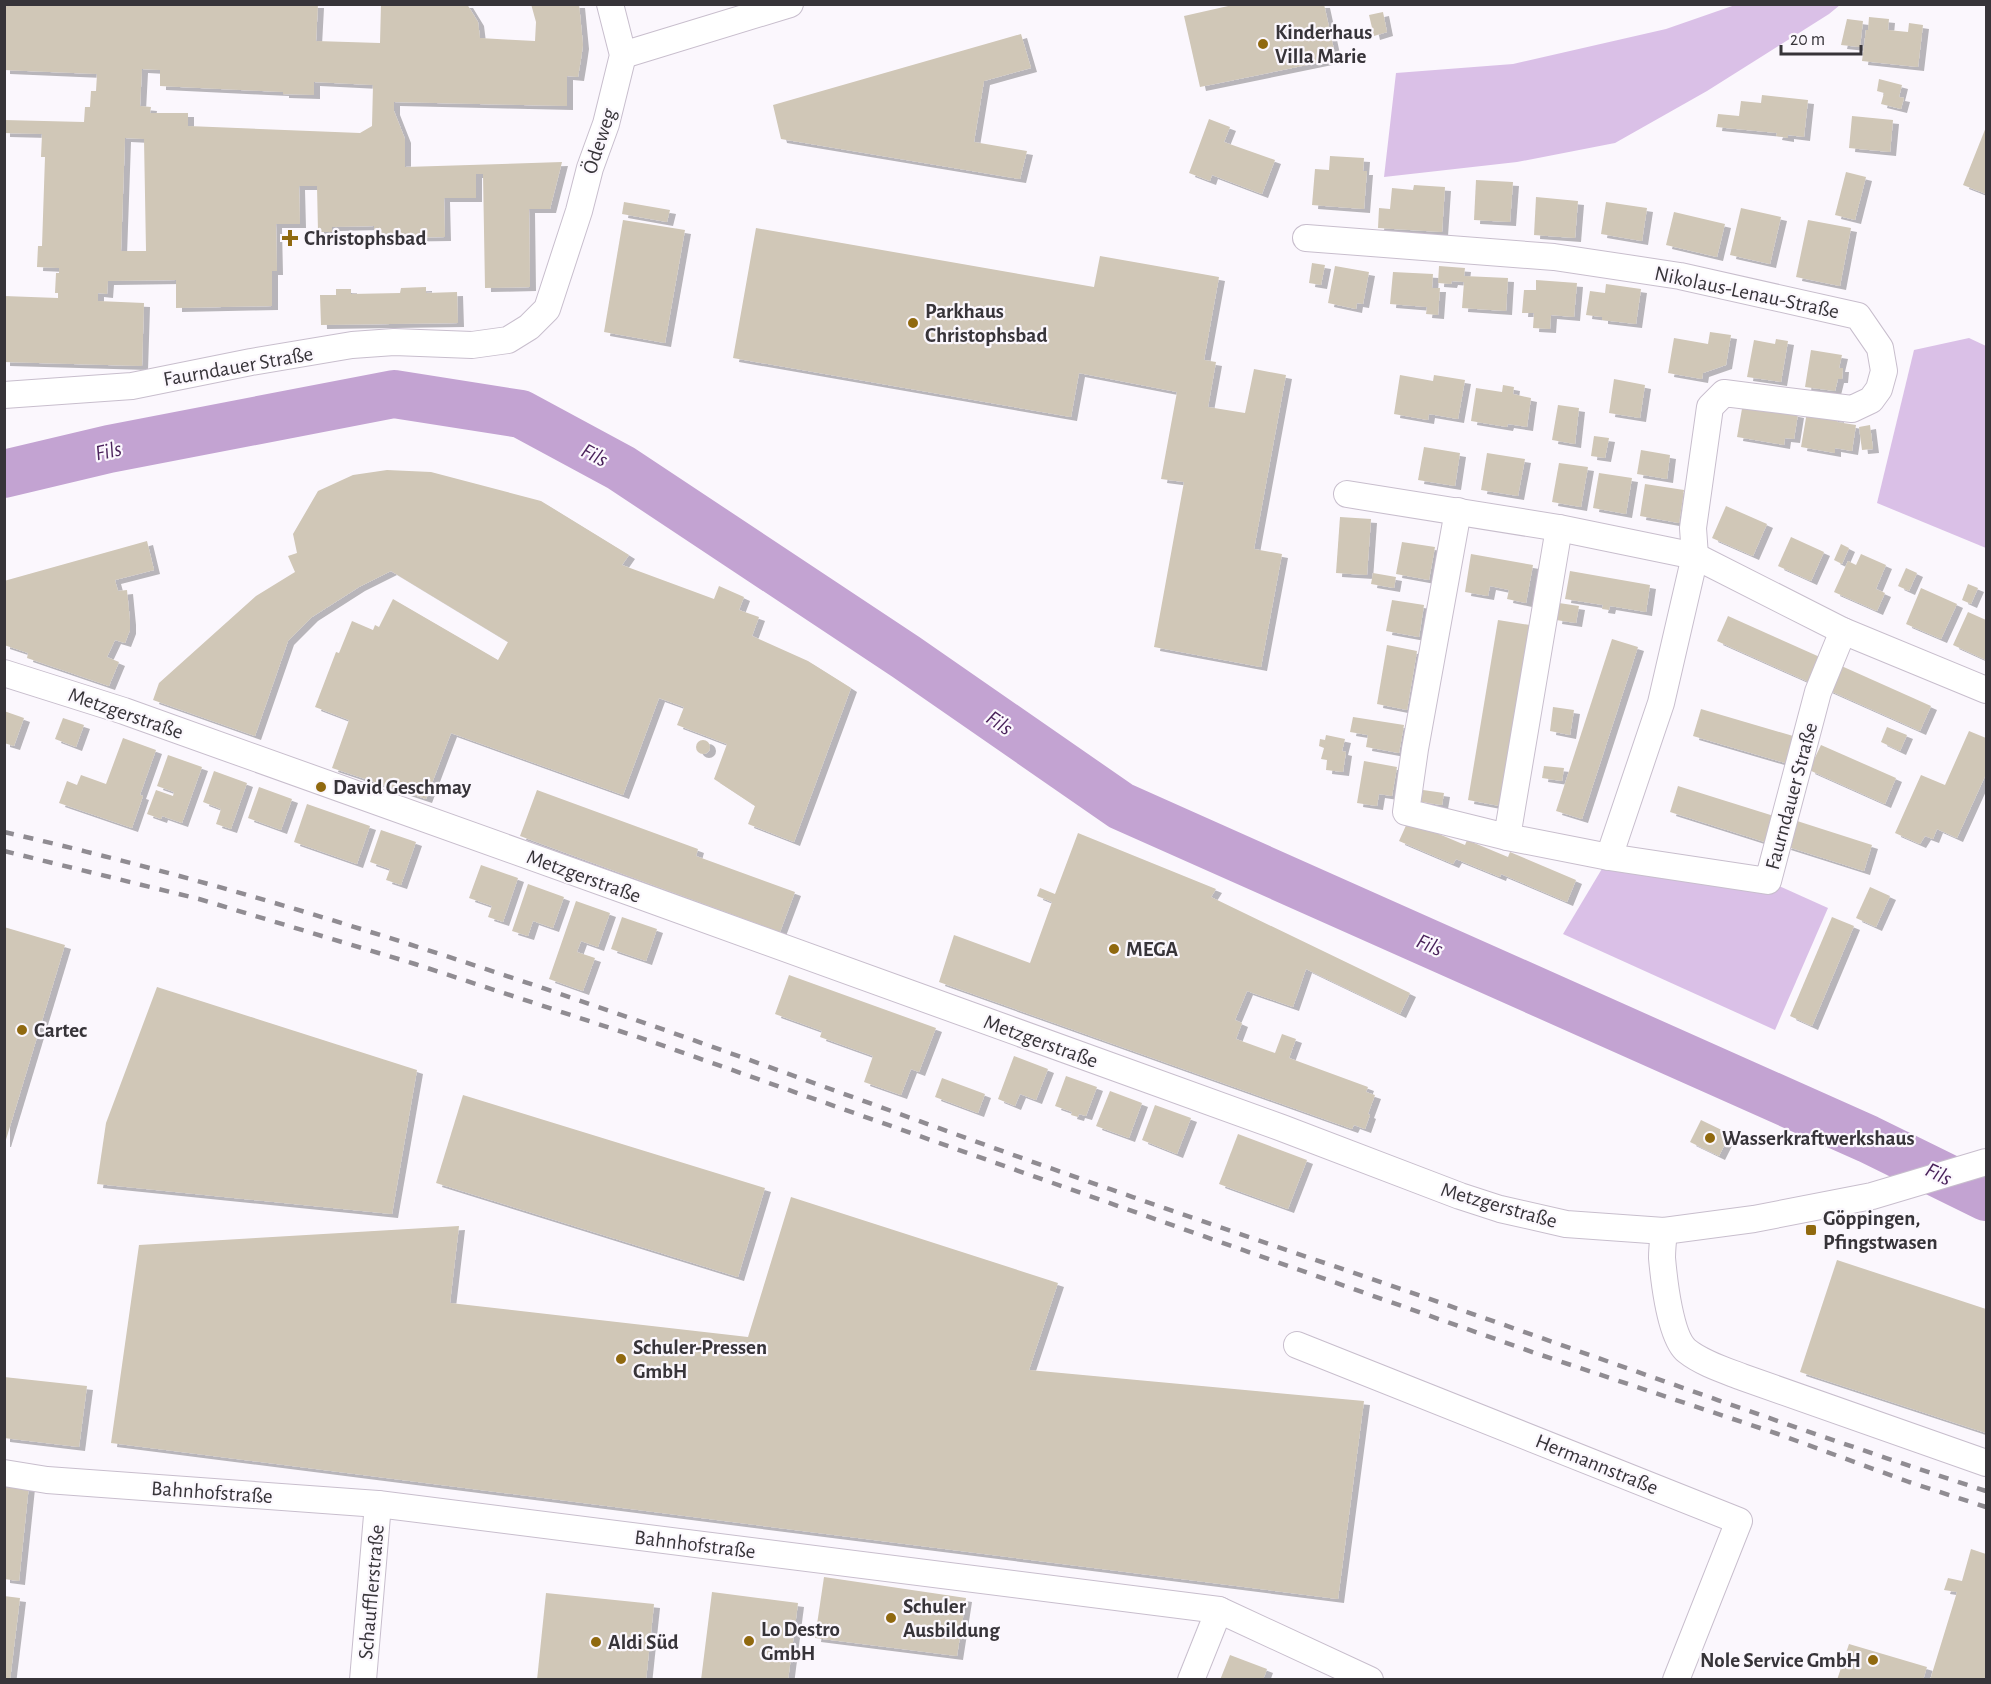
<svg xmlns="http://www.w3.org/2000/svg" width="1991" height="1684" font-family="'Alegreya Sans',sans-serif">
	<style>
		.green { fill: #dac0e7 }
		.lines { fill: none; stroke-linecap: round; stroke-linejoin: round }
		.river { stroke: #c3a3d2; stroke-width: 48 }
		.building { fill: #d0c7b7; fill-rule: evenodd; filter: url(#shadow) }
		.minor-casing { stroke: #c8becd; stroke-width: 28 }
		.minor { stroke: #fff; stroke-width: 26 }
		.rail { stroke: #908c92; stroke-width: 4.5; stroke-dasharray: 10 10; stroke-linecap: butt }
		.poi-dot { fill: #90690f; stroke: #fbf7fd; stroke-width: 2 }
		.labels { text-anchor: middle; stroke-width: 4.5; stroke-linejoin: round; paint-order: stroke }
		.poi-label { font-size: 21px; font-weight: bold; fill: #373439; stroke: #fbf7fd; text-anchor: start }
		.street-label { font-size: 21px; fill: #373439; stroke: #fbf7fd }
		.water-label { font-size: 22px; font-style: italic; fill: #49215a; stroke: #fbf7fd }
	</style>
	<defs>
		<filter id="shadow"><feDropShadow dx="6" dy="4" stdDeviation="0" flood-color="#0004"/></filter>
	</defs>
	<rect width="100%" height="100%" fill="#fbf7fd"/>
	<g class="green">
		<polygon points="1738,4 1840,5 1829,14 1707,91 1615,143 1517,162 1384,177 1396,73 1513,64 1666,29"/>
		<polygon points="1969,338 1986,346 1986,548 1877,503 1914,350"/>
		<polygon points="1609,857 1768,881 1828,908 1775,1030 1563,934"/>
	</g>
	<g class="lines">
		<polyline class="river" points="4,474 109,449 394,394 521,414 621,468 906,657 1121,806 1868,1139 1986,1197"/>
	</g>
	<g class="building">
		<path d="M4,4H318L316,41L380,43L381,4H467L478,22L480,38L535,41L536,22L531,4H579L583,45L581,59L578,77L567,76V106L394,102V111L405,139V167L562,162L550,209H529L530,287L485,288L483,174H476V198H444L445,237L374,238V226L332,227V232H318L317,186H299L300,224H276L277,271H272V306L176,308V280L108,281L107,294L98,293V301L144,303L142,366L4,362V296L58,298V293H55L56,273H59V268L37,267L38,246H42L45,157H41L42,134L4,133V120L84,122L85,107H90L91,91H96L97,74L4,70ZM142,69L160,70V86L283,92V94L314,95V82L373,85L372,126L360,133L188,126V113H150L151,107L140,106ZM125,138L144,139L146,251H121Z"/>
		<polygon points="1237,4 1324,4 1336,59 1200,87 1184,16"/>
		<polygon points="1383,12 1387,32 1374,36 1369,15"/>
		<polygon points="1869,17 1889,19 1888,30 1908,32 1909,23 1923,25 1918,67 1862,61 1866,30 1868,30"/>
		<polygon points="1847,19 1863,21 1860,47 1841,45"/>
		<polygon points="1021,34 1031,68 984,81 974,142 1027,151 1020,179 781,139 773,105"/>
		<polygon points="1879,79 1902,85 1899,97 1904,98 1901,109 1881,104 1884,93 1877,91"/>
		<polygon points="1762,95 1808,100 1804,137 1788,135 1788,138 1776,136 1777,133 1716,127 1718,114 1739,116 1741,101 1761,103"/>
		<polygon points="1852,116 1893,120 1890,152 1849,148"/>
		<polygon points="1209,119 1230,127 1224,142 1275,160 1262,194 1212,175 1210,181 1189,173"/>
		<polygon points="1986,127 1986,194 1963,185"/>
		<polygon points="1330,156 1364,158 1363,171 1367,171 1364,209 1312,205 1315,169 1329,170"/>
		<polygon points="1846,172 1866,177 1855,220 1835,215"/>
		<polygon points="1476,180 1513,182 1510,222 1474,220"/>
		<polygon points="1414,185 1445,187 1442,232 1378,228 1379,208 1390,209 1392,188 1413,190"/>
		<polygon points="1536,197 1578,201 1575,238 1534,235"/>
		<polygon points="624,202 670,210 667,222 622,214"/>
		<polygon points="1606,202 1647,208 1642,241 1601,234"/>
		<polygon points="1741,208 1781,217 1770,264 1730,255"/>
		<polygon points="1674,212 1725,224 1717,257 1666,245"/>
		<polygon points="623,220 685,230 665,343 604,332"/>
		<polygon points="1808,220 1851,228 1840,286 1796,277"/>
		<polygon points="756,228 1094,287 1100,256 1219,277 1204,360 1216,362 1208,407 1245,413 1254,369 1286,375 1254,549 1282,554 1261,667 1154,647 1184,482 1161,479 1177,392 1079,373 1071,417 733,358"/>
		<polygon points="1312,263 1325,265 1321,285 1309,283"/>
		<polygon points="1335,266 1369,272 1363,304 1357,303 1356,309 1328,303"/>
		<polygon points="1439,266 1465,268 1464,276 1508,278 1506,311 1462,308 1464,282 1452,281 1451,284 1438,283"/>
		<polygon points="1393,272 1433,274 1432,288 1440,288 1438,315 1426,314 1427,307 1390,304"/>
		<polygon points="1536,280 1577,283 1574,317 1551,315 1550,329 1533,328 1534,313 1522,313 1524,290 1536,290"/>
		<polygon points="1606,284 1641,289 1636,324 1602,320 1602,317 1586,315 1590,291 1605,293"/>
		<polygon points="426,287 426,293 457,292 458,323 321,325 320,295 336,295 336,289 351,289 351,294 400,293 401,288"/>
		<polygon points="1710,332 1731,335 1726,365 1703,373 1702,379 1668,373 1674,338 1708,344"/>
		<polygon points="1776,339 1788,341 1781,382 1747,377 1754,340 1775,344"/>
		<polygon points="1811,350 1842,355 1839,368 1843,368 1842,379 1838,379 1835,391 1805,387"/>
		<polygon points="1400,375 1433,381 1434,375 1465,380 1458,419 1429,414 1428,420 1394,414"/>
		<polygon points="1614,379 1645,385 1640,418 1609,413"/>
		<polygon points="1503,385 1514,387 1513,394 1531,398 1527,427 1508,424 1507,427 1471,421 1476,388 1502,392"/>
		<polygon points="1743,403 1798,414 1794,439 1785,438 1784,445 1737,437"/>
		<polygon points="1558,405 1579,408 1575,444 1552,440"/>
		<polygon points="1807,412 1838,418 1837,422 1856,425 1852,451 1835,448 1835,453 1801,447"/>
		<polygon points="1870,425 1873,449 1862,450 1859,427"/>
		<polygon points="1594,436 1609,438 1605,458 1591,456"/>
		<polygon points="1424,447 1460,453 1455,486 1418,480"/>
		<polygon points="1641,450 1670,455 1667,479 1637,474"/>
		<polygon points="1487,453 1525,459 1518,496 1481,490"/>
		<polygon points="1559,463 1588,467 1581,507 1552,502"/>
		<polygon points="387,470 431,472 541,501 629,555 622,565 714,599 719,586 744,597 739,610 759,617 752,636 808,661 851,688 794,842 748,824 755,806 714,779 727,744 677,725 684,707 659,698 623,795 451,733 426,799 332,768 349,720 315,707 336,652 339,653 352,621 373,630 375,625 379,627 393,599 498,660 508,642 391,571 359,587 312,617 288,641 255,736 153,700 159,683 256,596 295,572 288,556 297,553 293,534 318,491 353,475"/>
		<polygon points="1599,473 1632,478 1626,514 1593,508"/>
		<polygon points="1645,484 1684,490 1679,523 1640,516"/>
		<polygon points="1726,506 1767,524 1753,556 1712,538"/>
		<polygon points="1340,517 1371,519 1367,575 1336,573"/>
		<polygon points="1791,537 1824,552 1811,581 1778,566"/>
		<polygon points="147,541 154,570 115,580 118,591 127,590 130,621 130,630 125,643 115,640 107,657 119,662 109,686 27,658 28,653 4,645 4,581"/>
		<polygon points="1402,542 1435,547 1429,580 1396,574"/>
		<polygon points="1841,544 1849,548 1842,564 1834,560"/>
		<polygon points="1471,554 1533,565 1526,603 1507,599 1509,590 1490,586 1488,596 1465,592"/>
		<polygon points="1861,554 1886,565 1876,589 1885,593 1877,611 1834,592 1848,561 1856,565"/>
		<polygon points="1906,568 1917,573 1909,591 1898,586"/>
		<polygon points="1570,571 1650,585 1646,612 1610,606 1609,610 1602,609 1603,605 1565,599"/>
		<polygon points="1373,573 1396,577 1394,588 1371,584"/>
		<polygon points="1968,584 1978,588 1971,604 1962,600"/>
		<polygon points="1921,588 1957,604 1941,639 1906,624"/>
		<polygon points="1392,600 1424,605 1419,637 1386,631"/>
		<polygon points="1559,603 1579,606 1576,623 1556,620"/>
		<polygon points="1968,612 1986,620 1986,660 1953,645"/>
		<polygon points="1728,616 1822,658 1811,683 1717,641"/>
		<polygon points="1498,620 1530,625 1500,806 1468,800"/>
		<polygon points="1612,639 1638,647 1582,819 1556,811"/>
		<polygon points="1387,645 1417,651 1407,710 1377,704"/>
		<polygon points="1837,664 1931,706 1920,731 1826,689"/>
		<polygon points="1553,707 1574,710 1570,735 1550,731"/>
		<polygon points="1701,709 1800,738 1792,765 1693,736"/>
		<polygon points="4,711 24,718 14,746 4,743"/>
		<polygon points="1353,717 1404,725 1399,753 1366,747 1368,735 1350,732"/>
		<polygon points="63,718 84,725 76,747 55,739"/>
		<polygon points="1887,727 1907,735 1900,751 1881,742"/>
		<polygon points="1969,731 1986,738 1986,774 1957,838 1937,829 1933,839 1925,836 1920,844 1895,833 1921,775 1945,785"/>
		<polygon points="1326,735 1345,739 1342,751 1346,752 1343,772 1326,770 1327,760 1321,759 1324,748 1319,746 1320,739 1325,740"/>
		<polygon points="123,738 156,750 140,795 143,796 132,828 59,803 67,781 77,785 81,775 106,784"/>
		<circle cx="703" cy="747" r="7"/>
		<polygon points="1821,745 1896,778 1885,804 1809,770"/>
		<polygon points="168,755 202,767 182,823 162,816 161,819 147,814 156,790 173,796 174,792 157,786"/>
		<polygon points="1364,761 1397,767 1392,796 1379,794 1377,806 1357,803"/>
		<polygon points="1544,766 1564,768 1562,781 1542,778"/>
		<polygon points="214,771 247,783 231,829 216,824 221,809 203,802"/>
		<polygon points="1678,786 1777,817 1768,843 1670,812"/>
		<polygon points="259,787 292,799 281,830 248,818"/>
		<polygon points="537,790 698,849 696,856 795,892 780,932 520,836"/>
		<polygon points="1423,790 1444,793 1442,805 1421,802"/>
		<polygon points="307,804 370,826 357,864 294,842"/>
		<polygon points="1794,820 1872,845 1864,871 1785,846"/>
		<polygon points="1408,821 1465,845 1467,840 1508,857 1510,852 1576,880 1567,902 1501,874 1500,877 1456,859 1453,864 1399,841"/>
		<polygon points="381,830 416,842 401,885 386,880 390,869 370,862"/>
		<polygon points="1078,833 1216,889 1211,897 1410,993 1400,1014 1306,969 1293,1007 1247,991 1235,1020 1242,1023 1236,1039 1275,1053 1282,1034 1296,1039 1289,1058 1368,1087 1366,1092 1375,1095 1368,1114 1370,1115 1365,1129 1354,1125 1352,1129 939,982 954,935 1030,963 1052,902 1037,896 1040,888 1055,894"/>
		<polygon points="481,865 518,878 503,922 488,917 492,906 469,898"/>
		<polygon points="528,884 564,897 553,928 533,921 528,936 512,931"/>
		<polygon points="1870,887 1890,896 1876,927 1856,918"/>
		<polygon points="576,901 610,913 598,947 581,941 577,952 595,958 583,991 549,979"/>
		<polygon points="622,917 657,929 646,961 611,949"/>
		<polygon points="1832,917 1854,926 1812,1026 1790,1016"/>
		<polygon points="4,927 65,945 5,1143 4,1143"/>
		<polygon points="789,975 936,1028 919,1072 911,1069 901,1095 864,1082 873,1056 820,1037 822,1031 775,1014"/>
		<polygon points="157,987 417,1070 392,1214 97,1184 106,1123"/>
		<polygon points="1014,1056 1048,1069 1036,1100 1020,1094 1015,1106 998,1099"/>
		<polygon points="1066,1076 1097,1087 1086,1116 1079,1114 1078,1117 1071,1115 1072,1112 1055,1106"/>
		<polygon points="942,1078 985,1094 978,1113 935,1097"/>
		<polygon points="1110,1091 1142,1103 1129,1138 1096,1126"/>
		<polygon points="463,1095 765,1188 738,1277 436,1183"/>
		<polygon points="1155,1105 1191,1118 1177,1154 1142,1140"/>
		<polygon points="1701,1120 1730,1134 1719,1156 1690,1142"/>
		<polygon points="1238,1134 1307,1160 1288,1209 1219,1184"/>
		<polygon points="791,1197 1058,1283 1029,1370 1364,1401 1338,1599 111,1443 139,1245 459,1226 450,1303 748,1337"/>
		<polygon points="1837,1260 1986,1309 1986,1433 1800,1372"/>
		<polygon points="4,1377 87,1386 79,1447 4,1438"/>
		<polygon points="4,1483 29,1485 19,1581 4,1579"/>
		<polygon points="1971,1549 1986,1554 1986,1680 1930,1680 1957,1592 1944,1590 1948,1578 1962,1581"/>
		<polygon points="824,1577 966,1598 957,1656 815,1638"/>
		<polygon points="712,1592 798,1603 788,1680 701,1680"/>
		<polygon points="546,1593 654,1604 646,1680 537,1680"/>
		<polygon points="4,1596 20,1598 10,1680 4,1680"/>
		<polygon points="1849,1644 1927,1667 1923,1680 1837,1680"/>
		<polygon points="1230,1655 1267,1669 1263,1680 1220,1680"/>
	</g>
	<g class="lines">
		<defs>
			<g id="minor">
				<polyline points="623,55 790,4"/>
				<polyline points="1306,238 1554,257 1680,276 1858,316 1880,348 1884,371 1879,389 1871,400 1852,409 1724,393 1710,407 1693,528 1695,556 1661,703 1609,857"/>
				<polyline points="4,395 132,386 251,362 352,345 394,342 472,345 508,340 529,327 547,309 579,211 590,168 606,124 623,55 610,4"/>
				<polyline points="1347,494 1559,528 1695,556 1843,631 1986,690"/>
				<polyline points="1458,511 1415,749 1406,812 1507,837 1559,528"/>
				<polyline points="4,673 124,711 638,895 1282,1128 1460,1196 1500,1209 1566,1224 1664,1231 1754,1219 1872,1196 1986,1162"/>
				<polyline points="1507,837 1609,857 1768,881 1818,692 1843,631"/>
				<path d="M1664,1231C1663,1240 1662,1249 1662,1258C1664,1280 1670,1338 1687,1351C1702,1363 1724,1370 1742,1377L1986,1463"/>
				<polyline points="1297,1345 1739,1521 1676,1680"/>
				<polyline points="4,1473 47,1480 378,1504 1219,1610 1370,1680"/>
				<polyline points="363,1680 378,1504"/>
				<polyline points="1191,1680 1219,1610"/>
			</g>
		</defs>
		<use href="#minor" class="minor-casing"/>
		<use href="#minor" class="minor"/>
		<g class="rail">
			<path d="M4,832C342,909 669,1031 994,1148C1152,1205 1312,1258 1470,1313C1642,1373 1813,1435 1986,1491"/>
			<polyline points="4,851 199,899 415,964 647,1040 1538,1354 1778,1434 1909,1482 1986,1507"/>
		</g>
	</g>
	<g class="poi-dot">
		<circle cx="1263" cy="44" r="6"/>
		<path d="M287 229h6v6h6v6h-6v6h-6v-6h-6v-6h6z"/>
		<circle cx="913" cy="323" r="6"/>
		<circle cx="321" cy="787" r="6"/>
		<circle cx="1114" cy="949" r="6"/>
		<circle cx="22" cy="1030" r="6"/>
		<circle cx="1710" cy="1138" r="6"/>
		<rect x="1805" y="1224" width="12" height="12" rx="3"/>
		<circle cx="621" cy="1359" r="6"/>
		<circle cx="891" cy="1618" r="6"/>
		<circle cx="749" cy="1641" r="6"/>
		<circle cx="596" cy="1642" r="6"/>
		<circle cx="1873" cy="1660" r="6"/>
	</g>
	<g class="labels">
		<g class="poi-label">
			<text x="1275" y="39">Kinderhaus<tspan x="1275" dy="24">Villa Marie</tspan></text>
			<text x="304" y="245">Christophsbad</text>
			<text x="925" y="318">Parkhaus<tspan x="925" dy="24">Christophsbad</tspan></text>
			<text x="333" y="794">David Geschmay</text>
			<text x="1126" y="956">MEGA</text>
			<text x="34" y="1037">Cartec</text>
			<text x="1722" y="1145">Wasserkraftwerkshaus</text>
			<text x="1823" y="1225">Göppingen,<tspan x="1823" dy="24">Pfingstwasen</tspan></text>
			<text x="633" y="1354">Schuler-Pressen<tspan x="633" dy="24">GmbH</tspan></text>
			<text x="903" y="1613">Schuler<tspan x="903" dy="24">Ausbildung</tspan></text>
			<text x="761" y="1636">Lo Destro<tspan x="761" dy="24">GmbH</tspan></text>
			<text x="608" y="1649">Aldi Süd</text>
			<text x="1861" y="1667" text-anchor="end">Nole Service GmbH</text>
		</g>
		<g class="street-label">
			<text transform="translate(599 141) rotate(-72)" y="7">Ödeweg</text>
			<text transform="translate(1747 292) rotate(12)" y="7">Nikolaus-Lenau-Straße</text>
			<text transform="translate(238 366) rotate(-10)" y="7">Faurndauer Straße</text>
			<text transform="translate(126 713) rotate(19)" y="7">Metzgerstraße</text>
			<text transform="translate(1791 796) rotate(-75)" y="7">Faurndauer Straße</text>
			<text transform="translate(584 876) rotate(20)" y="7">Metzgerstraße</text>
			<text transform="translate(1041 1041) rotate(20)" y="7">Metzgerstraße</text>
			<text transform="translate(1499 1205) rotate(16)" y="7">Metzgerstraße</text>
			<text transform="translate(1597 1464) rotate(22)" y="7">Hermannstraße</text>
			<text transform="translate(212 1492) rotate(4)" y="7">Bahnhofstraße</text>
			<text transform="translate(695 1544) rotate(7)" y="7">Bahnhofstraße</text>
			<text transform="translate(371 1592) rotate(-85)" y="7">Schaufflerstraße</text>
		</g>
		<g class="water-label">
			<text transform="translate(108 450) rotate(-12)" y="8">Fils</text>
			<text transform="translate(595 454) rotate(28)" y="8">Fils</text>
			<text transform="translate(1000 722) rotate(35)" y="8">Fils</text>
			<text transform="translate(1430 944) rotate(24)" y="8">Fils</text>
			<text transform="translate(1939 1173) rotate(26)" y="8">Fils</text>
		</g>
	</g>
	<rect width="1991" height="1684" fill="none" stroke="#373439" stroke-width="12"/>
	<path d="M1781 45v9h80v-9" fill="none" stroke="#373439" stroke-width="3"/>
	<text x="1790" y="45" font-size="18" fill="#373439" stroke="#fbf7fd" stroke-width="4.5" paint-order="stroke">20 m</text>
</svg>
